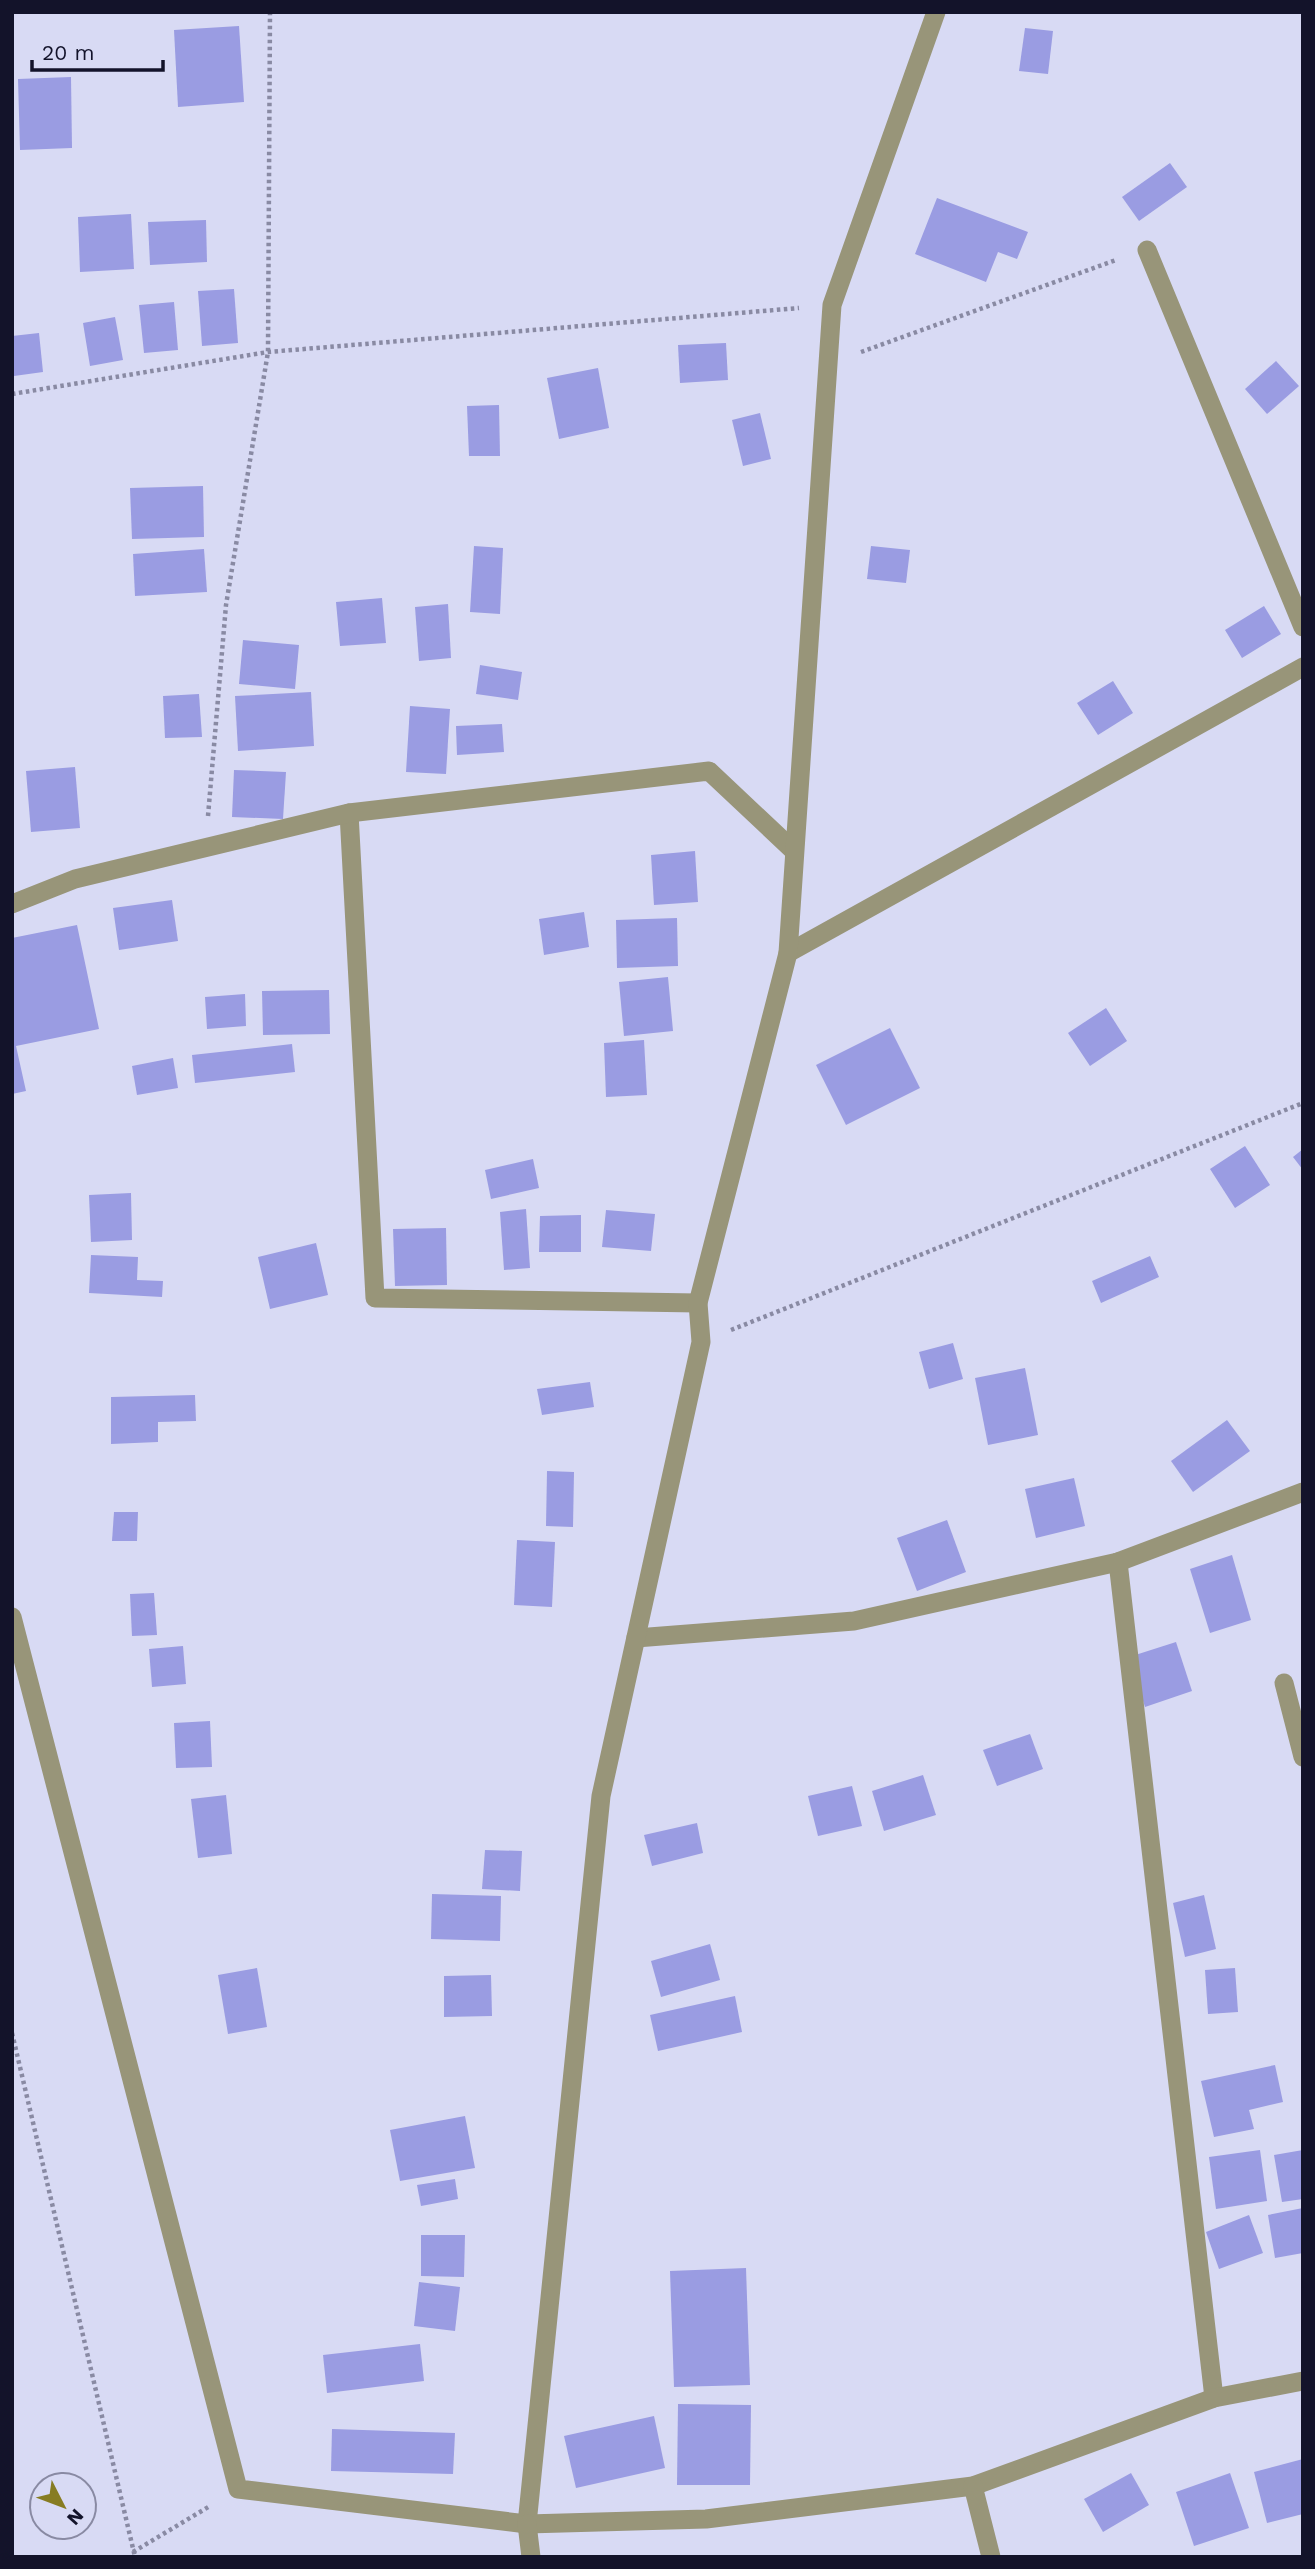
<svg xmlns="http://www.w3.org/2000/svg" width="1315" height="2569" font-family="'Work Sans',sans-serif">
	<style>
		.building { fill: #9a9ce2 }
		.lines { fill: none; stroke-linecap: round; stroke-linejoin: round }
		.path { stroke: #898aa3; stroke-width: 4.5; stroke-dasharray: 3.5 3.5; stroke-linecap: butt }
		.minor { stroke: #989579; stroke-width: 19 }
		.tertiary { stroke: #989579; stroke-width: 19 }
	</style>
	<rect width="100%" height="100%" fill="#d8daf4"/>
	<g class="building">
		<polygon points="239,26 244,102 178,107 174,30"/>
		<polygon points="1025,28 1053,31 1048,74 1019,71"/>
		<polygon points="71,77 72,148 20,150 18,79"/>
		<polygon points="1170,163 1187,187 1139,221 1122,197"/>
		<polygon points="937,198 1028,232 1017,259 998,252 986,282 915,254"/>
		<polygon points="131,214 134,269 80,272 78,217"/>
		<polygon points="206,220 207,262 150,265 148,222"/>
		<polygon points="234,289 238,343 202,346 198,291"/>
		<polygon points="174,302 178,350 144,353 139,305"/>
		<polygon points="115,317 123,360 90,366 83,323"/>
		<polygon points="39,333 43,372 14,376 12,336"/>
		<polygon points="726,343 728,380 680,383 678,345"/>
		<polygon points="1276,361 1299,386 1267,414 1245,389"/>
		<polygon points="598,368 609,428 559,439 547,378"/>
		<polygon points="499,405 500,456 469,456 467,406"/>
		<polygon points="760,413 771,459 743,466 732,420"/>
		<polygon points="203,486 204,537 132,539 130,488"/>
		<polygon points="474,546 503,548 500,614 470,612"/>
		<polygon points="871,546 910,550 906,583 867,579"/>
		<polygon points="204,549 207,592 135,596 133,554"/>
		<polygon points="382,598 386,643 340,646 336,602"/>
		<polygon points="448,604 451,658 419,661 415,607"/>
		<polygon points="1264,606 1281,634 1242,658 1225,630"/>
		<polygon points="243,640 299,645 295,689 239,684"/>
		<polygon points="480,665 522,672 518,700 476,694"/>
		<polygon points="1113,681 1133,713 1098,735 1077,703"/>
		<polygon points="311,692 314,746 238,751 235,696"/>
		<polygon points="199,694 202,737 165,738 163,696"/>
		<polygon points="410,706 450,709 446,774 406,772"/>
		<polygon points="502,724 504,752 457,755 456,726"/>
		<polygon points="75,767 80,828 31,832 26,771"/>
		<polygon points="234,770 286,772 283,819 232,817"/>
		<polygon points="695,851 698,902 654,905 651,855"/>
		<polygon points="172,900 178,941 119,950 113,908"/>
		<polygon points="584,912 589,947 544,955 539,919"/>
		<polygon points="677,918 678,966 617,968 616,920"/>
		<polygon points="77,925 99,1029 16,1046 26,1091 12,1094 12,938"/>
		<polygon points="668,977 673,1031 624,1036 619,982"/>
		<polygon points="329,990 330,1034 263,1035 262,991"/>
		<polygon points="245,994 246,1026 207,1029 205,997"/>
		<polygon points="1106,1008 1127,1041 1090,1066 1068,1033"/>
		<polygon points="890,1028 920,1088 846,1125 816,1065"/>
		<polygon points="644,1040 647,1095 606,1097 604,1043"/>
		<polygon points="292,1044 295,1072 195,1083 192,1055"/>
		<polygon points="173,1058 178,1088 137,1095 132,1066"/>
		<polygon points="1245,1146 1270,1185 1235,1208 1210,1169"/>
		<polygon points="1303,1149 1303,1170 1293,1157"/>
		<polygon points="533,1159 539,1188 491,1199 485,1170"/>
		<polygon points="131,1193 132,1240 91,1242 89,1195"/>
		<polygon points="526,1209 530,1268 504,1270 500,1212"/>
		<polygon points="606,1210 655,1214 651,1251 602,1247"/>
		<polygon points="581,1215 581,1252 539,1252 540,1216"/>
		<polygon points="446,1228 447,1285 395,1286 393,1229"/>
		<polygon points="316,1243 328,1295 270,1309 258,1257"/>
		<polygon points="91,1255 138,1257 137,1280 163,1281 162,1297 89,1293"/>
		<polygon points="1150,1256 1159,1277 1101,1303 1092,1281"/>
		<polygon points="953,1343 963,1379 929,1389 919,1352"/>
		<polygon points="1025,1368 1038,1435 988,1445 975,1378"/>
		<polygon points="590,1382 594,1407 542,1415 537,1389"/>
		<polygon points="195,1395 196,1421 158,1422 158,1442 111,1444 111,1397"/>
		<polygon points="1227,1420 1250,1451 1193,1492 1171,1461"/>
		<polygon points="547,1471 574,1472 573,1527 546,1526"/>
		<polygon points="1074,1478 1085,1526 1036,1538 1025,1489"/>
		<polygon points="114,1512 138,1512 137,1541 112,1541"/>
		<polygon points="947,1520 966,1572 917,1591 897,1538"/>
		<polygon points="517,1540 555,1542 552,1607 514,1605"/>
		<polygon points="1232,1555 1251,1620 1210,1633 1190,1569"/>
		<polygon points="154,1593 157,1635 132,1636 130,1594"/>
		<polygon points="1176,1642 1192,1691 1145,1707 1129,1657"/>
		<polygon points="183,1646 186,1684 152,1687 149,1649"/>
		<polygon points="210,1721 212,1767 176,1768 174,1723"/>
		<polygon points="1030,1734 1043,1769 997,1786 983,1750"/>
		<polygon points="923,1775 936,1815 884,1831 872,1791"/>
		<polygon points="852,1786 862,1826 818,1836 808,1796"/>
		<polygon points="226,1795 232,1854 198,1858 191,1799"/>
		<polygon points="697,1823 703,1853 652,1866 644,1835"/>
		<polygon points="485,1850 522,1851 520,1891 482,1889"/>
		<polygon points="432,1894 501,1896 500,1941 431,1939"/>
		<polygon points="1204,1895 1216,1949 1185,1957 1173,1903"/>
		<polygon points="710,1944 720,1980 661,1997 651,1961"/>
		<polygon points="257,1968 267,2027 228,2034 218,1975"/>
		<polygon points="1235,1968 1238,2012 1208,2014 1205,1970"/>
		<polygon points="491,1975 492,2016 444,2017 444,1976"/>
		<polygon points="735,1996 742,2032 658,2051 650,2015"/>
		<polygon points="1275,2065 1283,2102 1249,2110 1254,2129 1214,2137 1201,2081"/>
		<polygon points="465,2116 475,2168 400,2181 390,2130"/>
		<polygon points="1260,2150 1267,2201 1216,2209 1209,2157"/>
		<polygon points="1303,2150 1303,2199 1282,2202 1274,2155"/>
		<polygon points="455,2179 458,2199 421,2206 417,2185"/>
		<polygon points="1303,2208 1303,2253 1275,2258 1268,2215"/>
		<polygon points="1249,2215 1263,2253 1219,2269 1206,2232"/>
		<polygon points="421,2235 465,2235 464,2277 421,2276"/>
		<polygon points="746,2268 750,2385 674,2387 670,2271"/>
		<polygon points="419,2282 460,2287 455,2331 414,2326"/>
		<polygon points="420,2344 424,2381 327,2393 323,2355"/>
		<polygon points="678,2404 751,2405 750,2485 677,2485"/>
		<polygon points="654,2416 665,2468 576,2488 564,2436"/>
		<polygon points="332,2429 455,2433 453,2474 331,2471"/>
		<polygon points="1303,2459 1303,2514 1267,2523 1254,2472"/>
		<polygon points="1131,2473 1149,2505 1103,2532 1084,2499"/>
		<polygon points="1230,2473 1249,2528 1194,2546 1176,2492"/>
	</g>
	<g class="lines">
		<g class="path">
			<polyline points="861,352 1116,260"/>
			<polyline points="12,394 268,352 799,308"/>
			<polyline points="208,816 226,605 268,352 270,12"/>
			<polyline points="731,1330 1303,1103"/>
			<polyline points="12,2033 135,2557"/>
			<polyline points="133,2552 210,2506"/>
		</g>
		<g class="minor">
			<polyline points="1147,250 1303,627"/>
			<polyline points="349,813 375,1298 698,1303"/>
			<polyline points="12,904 75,879 349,813 709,771 794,851"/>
			<polyline points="788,953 1303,667"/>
			<polyline points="1118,1562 1214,2398"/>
			<polyline points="12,1617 238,2489 527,2524 706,2519 973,2486 1214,2398 1303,2381"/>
			<polyline points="636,1638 854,1621 1118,1562 1303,1492"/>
			<polyline points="1284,1683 1303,1757"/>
			<polyline points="973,2486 991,2557"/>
			<polyline points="527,2524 601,1796 701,1342 698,1303 788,953 832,305 936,12"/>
		</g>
		<polyline class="tertiary" points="527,2524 531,2557"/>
	</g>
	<rect width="1315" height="2569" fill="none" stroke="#13132a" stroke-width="28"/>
	<g transform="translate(63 2506) rotate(132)"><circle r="33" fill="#d8daf4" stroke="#898aa3" stroke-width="2"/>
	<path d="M0-5L12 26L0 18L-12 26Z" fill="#877c22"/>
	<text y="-10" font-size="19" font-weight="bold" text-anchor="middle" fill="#13132a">N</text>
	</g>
	<path d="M32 60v10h131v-10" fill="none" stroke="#13132a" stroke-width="3.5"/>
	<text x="42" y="60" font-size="21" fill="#13132a" stroke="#d8daf4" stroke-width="5" paint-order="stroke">20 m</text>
</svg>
